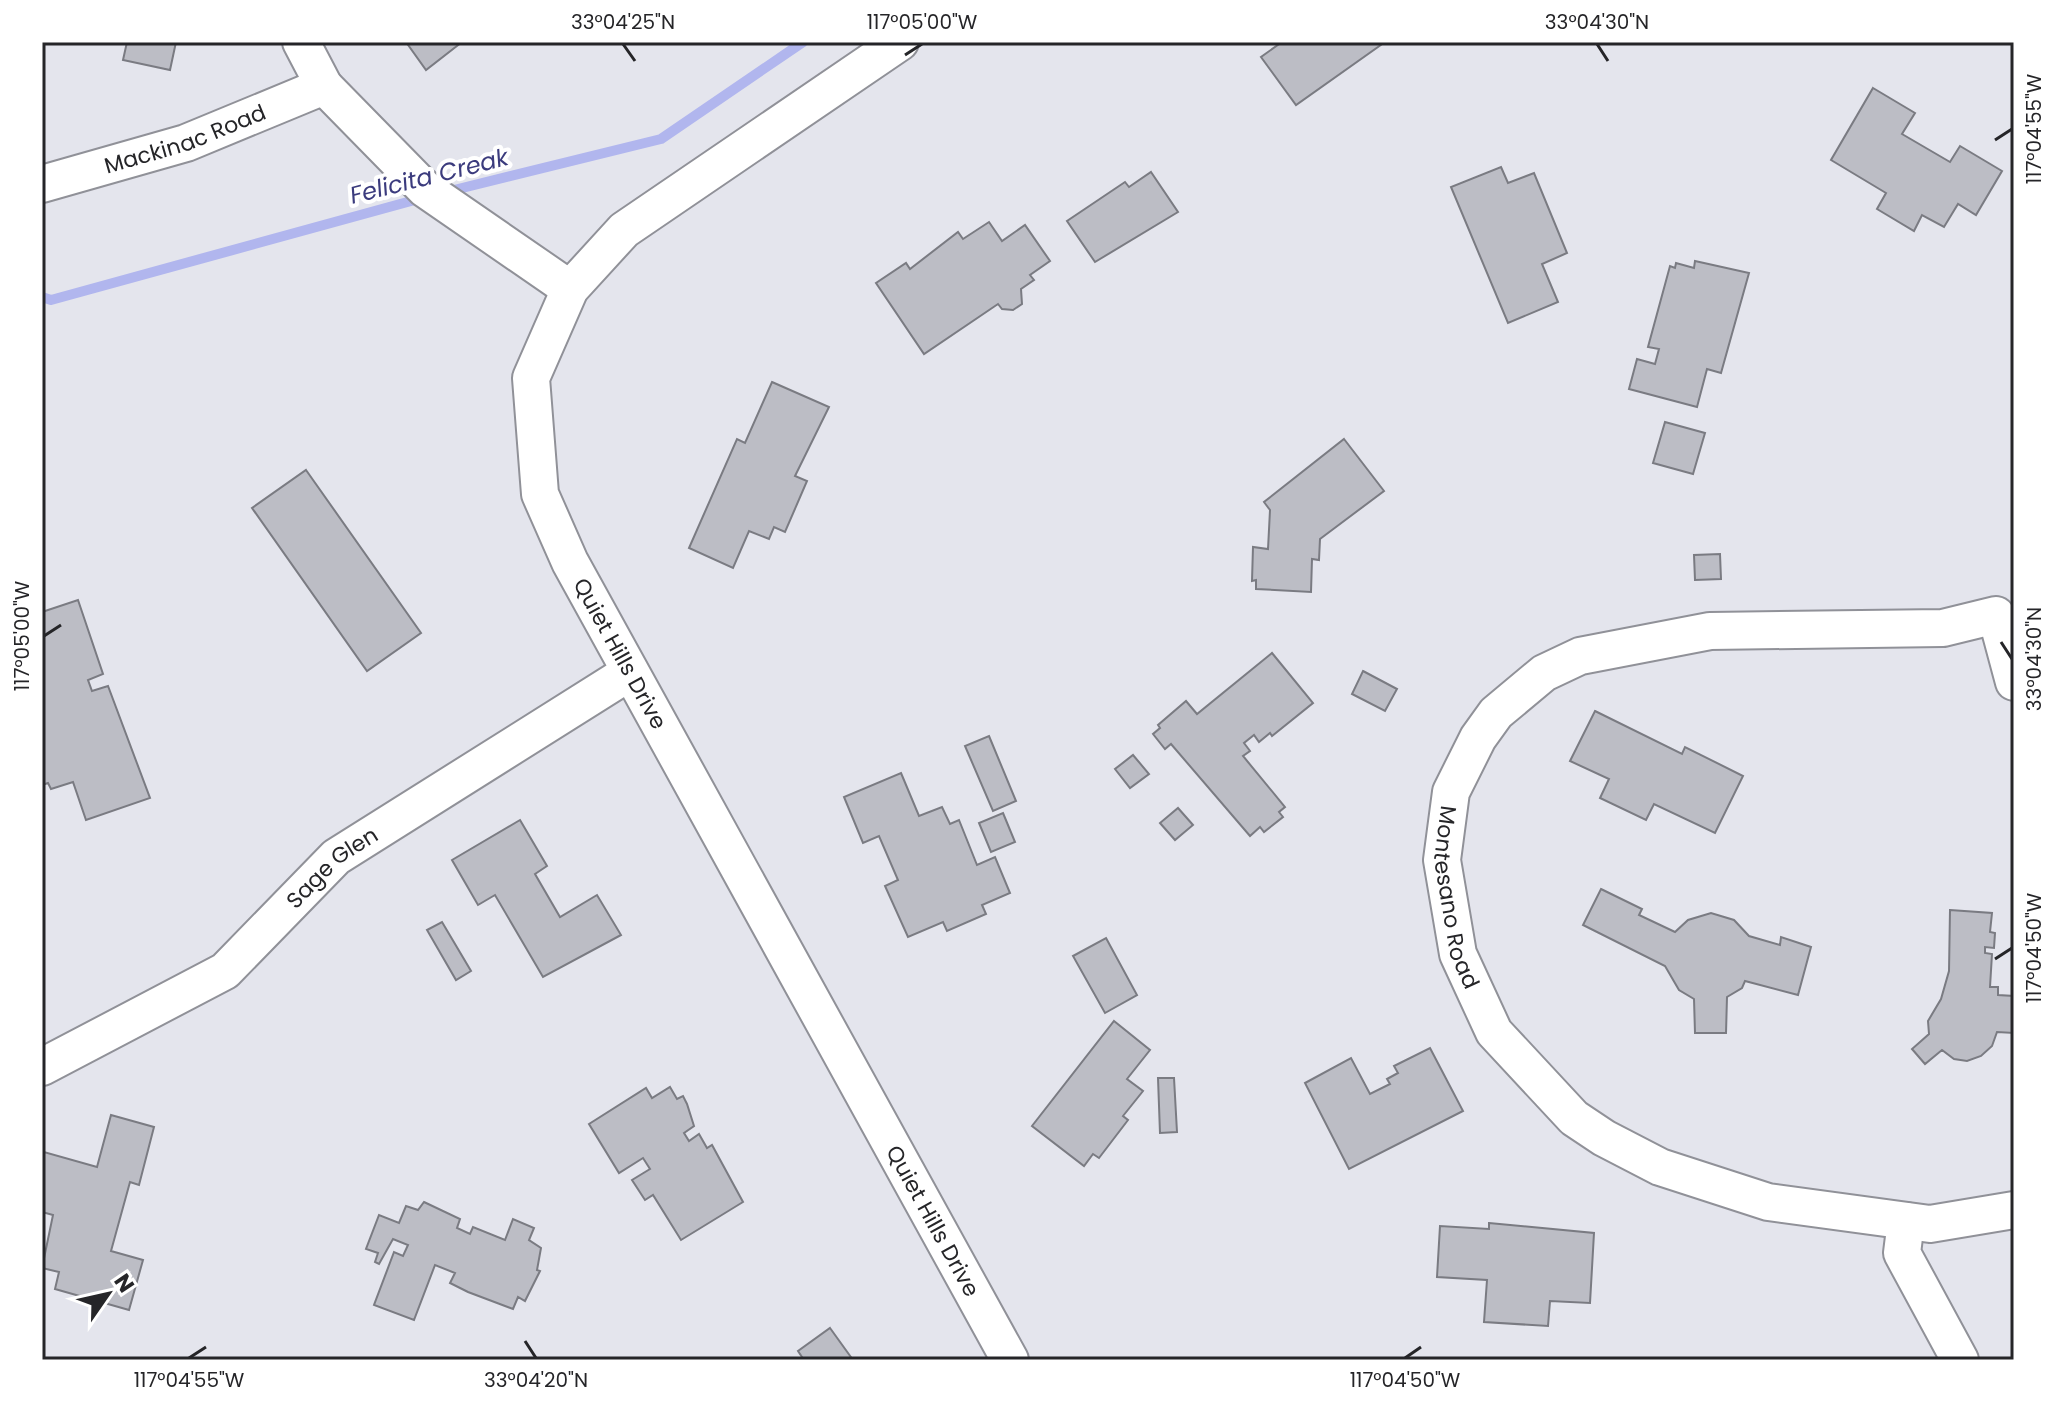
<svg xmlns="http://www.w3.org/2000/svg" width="2056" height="1402" viewBox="0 0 2056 1402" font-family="Poppins,sans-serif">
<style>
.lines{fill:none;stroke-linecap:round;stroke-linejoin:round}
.stream{stroke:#b1b6ee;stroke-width:10}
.building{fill:#bcbdc5;stroke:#7a7b82;stroke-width:2}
.minor-casing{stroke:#909198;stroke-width:40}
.minor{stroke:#fff;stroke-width:36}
.ticks{fill:none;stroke:#252528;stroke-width:3}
.labels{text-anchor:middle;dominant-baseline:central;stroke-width:8;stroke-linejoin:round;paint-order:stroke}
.street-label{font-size:22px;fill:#252528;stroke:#fff}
.water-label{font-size:24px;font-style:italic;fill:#3b3b7d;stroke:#fff}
.neatline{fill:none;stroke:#252528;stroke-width:3}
.ticks-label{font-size:20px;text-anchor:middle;fill:#252528}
</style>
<rect width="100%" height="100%" fill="#e4e5ed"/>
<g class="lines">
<!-- stream -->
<g class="stream">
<path d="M446,192L661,139L803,42"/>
<path d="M42,297L51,300L422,198"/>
</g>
</g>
<!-- building -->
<g class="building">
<path d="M127,42H176L170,70L123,60Z"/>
<path d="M406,42H462L426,70Z"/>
<path d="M1282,42H1385L1296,105L1261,57Z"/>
<path d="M1873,88L1915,113L1902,134L1950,162L1960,146L2002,171L1976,215L1958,204L1944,227L1922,215L1914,231L1877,209L1886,193L1831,160Z"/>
<path d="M1501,167L1508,183L1534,173L1567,253L1542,264L1558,302L1508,323L1451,187Z"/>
<path d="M1151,172L1178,212L1095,262L1067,221L1125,182L1129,187Z"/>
<path d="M989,222L1002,241L1025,225L1050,261L1030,275L1034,280L1021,289L1022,304L1013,310L1002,309L998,304L924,354L876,283L906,263L910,269L958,232L963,239Z"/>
<path d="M1695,261L1749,273L1721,373L1707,369L1697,407L1629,389L1637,359L1655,364L1659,349L1648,347L1670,266L1675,268L1676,263L1694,268Z"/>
<path d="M772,382L829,407L795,476L807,481L785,532L774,527L769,539L749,531L733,568L689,548L737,439L745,443Z"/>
<path d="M1665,422L1705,433L1693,474L1653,463Z"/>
<path d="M1344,439L1384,491L1320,539L1319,560L1312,559L1311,592L1256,589V580L1252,581L1253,547L1268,549L1270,510L1264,502Z"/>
<path d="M306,470L421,633L367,671L252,508Z"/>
<path d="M1720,554L1721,579L1695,580L1694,555Z"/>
<path d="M78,600L103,674L88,680L92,691L108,686L150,798L86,820L73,782L51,789L48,783L42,785V612Z"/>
<path d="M1272,653L1313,703L1272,736L1270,733L1259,742L1254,735L1244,743L1250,751L1243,756L1285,807L1279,812L1283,817L1264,832L1260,827L1250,836L1171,744L1165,749L1153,734L1160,728L1158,725L1186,701L1197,714Z"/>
<path d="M1363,671L1397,689L1385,711L1352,694Z"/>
<path d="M1595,711L1682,754L1685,747L1743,776L1715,833L1654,804L1646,820L1600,798L1609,779L1570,761Z"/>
<path d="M989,736L1016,801L993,811L965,746Z"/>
<path d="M1133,755L1149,774L1130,788L1115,769Z"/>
<path d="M901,773L919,816L942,807L950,824L959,820L977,865L995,857L1010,893L982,905L986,914L947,931L943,922L908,937L885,886L898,880L879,836L863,843L844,797Z"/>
<path d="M1178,808L1193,825L1175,840L1160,823Z"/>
<path d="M1003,813L1015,842L991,852L979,823Z"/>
<path d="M520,820L547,866L535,874L560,917L597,895L621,935L543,977L495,895L478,905L452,860Z"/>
<path d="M1601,889L1642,909L1639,915L1675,932L1688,920L1711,913L1734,920L1749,936L1780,945L1781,937L1811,947L1798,995L1745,981L1742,988L1727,997L1726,1033H1695L1694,999L1679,990L1665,966L1583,925Z"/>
<path d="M1950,910L1992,913L1990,932L1995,933L1994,948L1985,947V953L1992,954L1990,987H1998V995L2014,996V1033L1997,1032L1992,1046L1981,1056L1967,1061L1954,1059L1942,1050L1925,1064L1912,1049L1929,1034L1928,1021L1941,999L1949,971Z"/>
<path d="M442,922L471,971L456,980L427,930Z"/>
<path d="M1106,938L1137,995L1105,1013L1073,956Z"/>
<path d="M1114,1021L1150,1050L1127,1079L1143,1091L1123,1116L1128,1120L1099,1158L1093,1154L1084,1166L1032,1126Z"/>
<path d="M1430,1048L1463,1111L1349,1169L1305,1083L1351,1058L1370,1094L1390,1084L1387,1079L1398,1073L1394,1066Z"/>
<path d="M1158,1078H1174L1177,1132L1160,1133Z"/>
<path d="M670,1087L677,1099L683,1096L687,1104L694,1126L684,1133L689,1141L699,1134L707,1148L712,1145L743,1202L681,1240L653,1195L645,1200L632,1180L650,1169L643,1158L619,1173L589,1124L646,1088L652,1098Z"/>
<path d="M111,1115L154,1127L139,1185L130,1182L111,1251L143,1260L129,1310L55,1289L59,1272L42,1268L53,1215L42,1212L44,1152L97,1167Z"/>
<path d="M424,1202L460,1219L457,1228L470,1234L473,1227L505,1240L513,1219L534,1228L529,1240L541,1248L537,1270L540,1271L525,1301L518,1297L513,1309L468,1292L450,1283L455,1273L435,1265L414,1320L374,1305L394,1252L403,1256L408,1245L393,1239L379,1264L375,1262L378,1253L366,1249L379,1215L399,1223L406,1206L418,1210Z"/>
<path d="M1489,1223L1594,1233L1590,1303L1550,1301L1548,1326L1484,1322L1487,1280L1437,1277L1440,1226L1489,1229Z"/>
<path d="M830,1328L853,1360H804L798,1351Z"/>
</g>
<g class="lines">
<!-- minor casing -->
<g class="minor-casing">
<g id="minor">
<path d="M301,42L324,86L425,189L570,289"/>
<path id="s1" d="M900,42L624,230L570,289L531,378L540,494L570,562L1010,1360"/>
<path id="s2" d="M42,184L186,143L324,86"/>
<path id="s3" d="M2014,682L1996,615L1943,628L1710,631L1580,656L1544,673L1496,713L1478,738L1451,792L1442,860L1458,954L1494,1032L1574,1118L1604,1138L1660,1167L1768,1202L1930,1224L2014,1210"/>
<path id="s4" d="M42,1067L225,971L336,857L630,672"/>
<path d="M1906,1221L1902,1253L1960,1360"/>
</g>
</g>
<!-- minor -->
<use href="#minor" class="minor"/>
</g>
<!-- ticks -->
<path class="ticks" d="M623,44L635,61M1597,44L1608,61M905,55L922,44M1995,140L2012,129M44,636L61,625M2001,642L2012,659M1995,959L2012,948M525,1341L536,1358M189,1358L206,1347M1405,1358L1421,1347"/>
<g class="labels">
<!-- street labels -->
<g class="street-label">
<text stroke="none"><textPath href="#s2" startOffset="150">Mackinac Road</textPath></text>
<text stroke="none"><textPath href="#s1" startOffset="806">Quiet Hills Drive</textPath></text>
<text stroke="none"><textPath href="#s4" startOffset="356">Sage Glen</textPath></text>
<text stroke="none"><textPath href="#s3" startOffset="790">Montesano Road</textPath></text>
<text stroke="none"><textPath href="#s1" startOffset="1454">Quiet Hills Drive</textPath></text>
</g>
<!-- water labels -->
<g class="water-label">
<text transform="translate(429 176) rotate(-14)">Felicita Creak</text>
</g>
</g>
<!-- border -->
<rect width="2056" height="1402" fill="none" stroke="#ffffff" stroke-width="88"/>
<!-- north arrow -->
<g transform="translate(108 1294) rotate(56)" stroke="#ffffff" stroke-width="6" paint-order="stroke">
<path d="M0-6L14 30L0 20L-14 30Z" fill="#252528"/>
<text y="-12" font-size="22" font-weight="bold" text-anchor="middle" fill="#252528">N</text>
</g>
<rect x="44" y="44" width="1968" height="1314" class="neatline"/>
<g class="ticks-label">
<text x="623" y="29">33°04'25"N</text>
<text x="922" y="29">117°05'00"W</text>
<text x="1597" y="29">33°04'30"N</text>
<text transform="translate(2034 129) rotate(-90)" y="7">117°04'55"W</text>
<text transform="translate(22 636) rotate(-90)" y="7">117°05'00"W</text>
<text transform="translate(2034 659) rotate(-90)" y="7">33°04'30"N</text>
<text transform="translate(2034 948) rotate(-90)" y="7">117°04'50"W</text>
<text x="189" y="1387">117°04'55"W</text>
<text x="536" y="1387">33°04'20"N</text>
<text x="1405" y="1387">117°04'50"W</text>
</g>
</svg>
